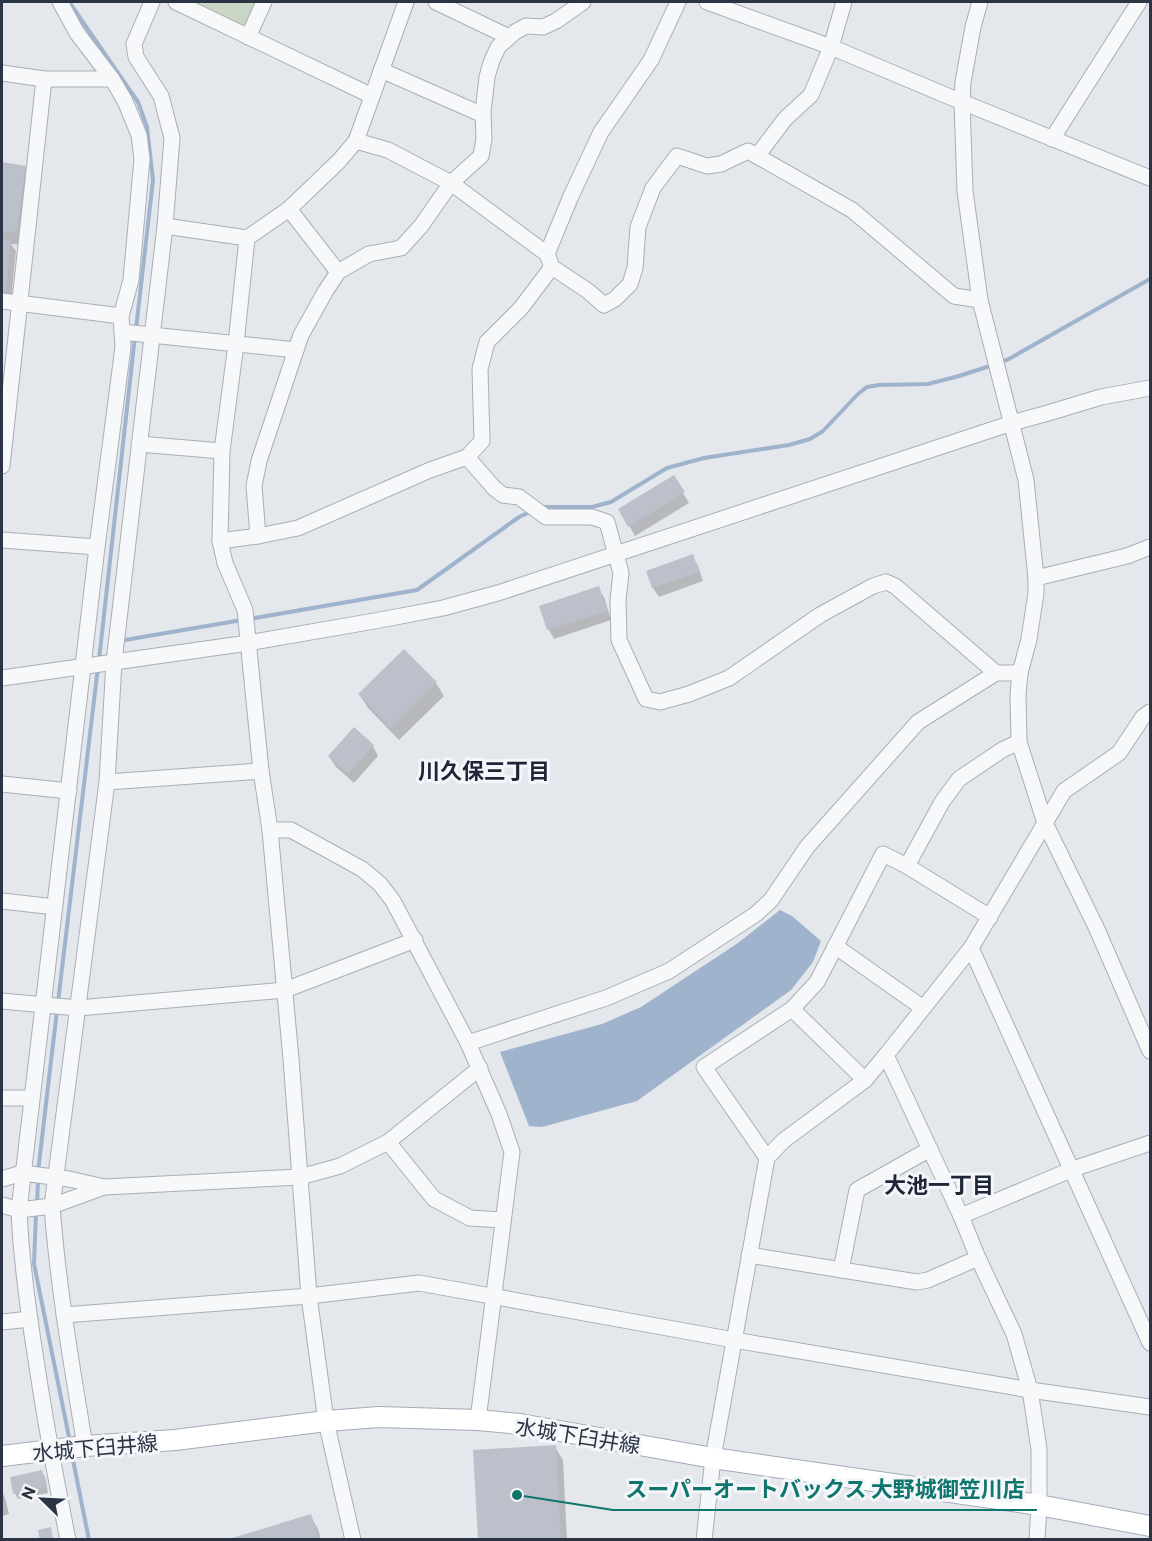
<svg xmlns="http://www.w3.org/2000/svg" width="1152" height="1541" viewBox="0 0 1152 1541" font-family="Commissioner,'Noto Sans JP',sans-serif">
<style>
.green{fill:#c9d6c5}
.water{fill:#9fb4cc}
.shadow{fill:#0003}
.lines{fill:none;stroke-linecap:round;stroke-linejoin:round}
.stream{stroke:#9fb4cc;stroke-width:4}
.building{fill:#bbc0ca}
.minor-casing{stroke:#a9aeb7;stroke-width:17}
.major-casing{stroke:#a3abb8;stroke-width:22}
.minor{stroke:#f7f8fa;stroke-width:15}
.major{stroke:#fff;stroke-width:20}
.labels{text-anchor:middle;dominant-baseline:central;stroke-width:6;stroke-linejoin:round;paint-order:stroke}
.street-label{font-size:21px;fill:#2b3445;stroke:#f4f6f9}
.neighbourhood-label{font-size:22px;font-weight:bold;fill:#1d2536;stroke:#f4f6f9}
.leader{fill:none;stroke:#0f766e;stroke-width:2}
.callout-dot{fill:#0f766e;stroke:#f4f6f9;stroke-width:2}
.callout-label{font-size:22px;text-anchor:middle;font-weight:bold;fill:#0f766e;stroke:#f4f6f9;stroke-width:6;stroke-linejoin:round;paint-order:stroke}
</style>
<rect width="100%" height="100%" fill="#e4e7ec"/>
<!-- green -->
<path class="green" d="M176,2H264L248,37Z"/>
<!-- water -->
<path class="water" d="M780,910L792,916L821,941L813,962L791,990L637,1101L542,1127L529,1126L500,1052L602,1024L641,1007L738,943Z"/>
<!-- shadow -->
<g class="shadow">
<path d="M2,163L25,167L33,180L23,245L11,244L16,251L11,300L2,299Z"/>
<path d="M673,477L689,503L635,536L620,509Z"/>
<path d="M692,556L698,566L703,581L659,597L653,588L648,572Z"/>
<path d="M598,588L604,597L611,620L554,639L549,630L541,607Z"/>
<path d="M436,683L444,696L399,740L368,708L360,695Z"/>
<path d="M373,746L378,756L354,783L335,766L329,756Z"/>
<path d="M555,1447L563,1460L567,1540H480Z"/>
<path d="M41,1471L45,1477L48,1493L18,1499L15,1493Z"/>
<path d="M2,1491L5,1498L9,1514L2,1516Z"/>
<path d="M310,1515L318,1529L321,1540H233Z"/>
</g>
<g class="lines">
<!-- stream -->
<g class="stream">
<path d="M69,2L138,102L147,127L153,180L136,329"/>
<path d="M1000,362L1007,360L1150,279"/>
<path d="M542,507H592L611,502L667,468L704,458L789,445L810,439L823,431L858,394L867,387L879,385L928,384L959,376L993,365"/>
<path d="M249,619L417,590L519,517L532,511"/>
<path d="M119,641L242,620"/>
<path d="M99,660L135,336"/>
<path d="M58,1002L98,667"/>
<path d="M38,1172L57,1010"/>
<path d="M37,1205L38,1180"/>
<path d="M36,1213L34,1264L70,1442"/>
<path d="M72,1455L89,1540"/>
</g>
</g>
<!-- building -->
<g class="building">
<path d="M2,162L26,166L16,232L2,231Z"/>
<path d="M2,239L11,240L6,291H2Z"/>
<path d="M674,475L685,492L628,527L618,509Z"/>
<path d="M693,554L699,572L652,588L646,571Z"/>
<path d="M599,586L607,611L547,630L539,606Z"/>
<path d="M404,649L437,682L391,728L358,694Z"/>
<path d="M354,727L374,745L348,774L328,756Z"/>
<path d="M556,1445L561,1540H478L473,1450Z"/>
<path d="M42,1470L46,1487L13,1494L10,1477Z"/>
<path d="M311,1514L319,1540H230L229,1539Z"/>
<path d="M51,1527L53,1540H40L38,1530Z"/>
</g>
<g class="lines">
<!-- minor casing -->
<g class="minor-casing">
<g id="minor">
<path d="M60,2L77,33L112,79L125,101L139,135L142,159L131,280L121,316L123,347L97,547L19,1210C21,1260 28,1310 36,1360C45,1420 56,1480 68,1540"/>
<path d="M176,2L372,96"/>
<path d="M436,2L509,37"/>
<path d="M707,2L831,47L962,102L1150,178"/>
<path d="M980,2L973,27L963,82L962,102L965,191L980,300L1026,480L1036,578V593L1029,639L1020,673L1018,695L1019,742L1045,823L1096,927L1150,1051"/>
<path d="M248,37L264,2"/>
<path d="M381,70L483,115"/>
<path d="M2,73L44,79H112"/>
<path d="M1052,139L1139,2"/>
<path d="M356,141L388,150L451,183L547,254L552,267L588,291L604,305L615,299L630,284L635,268L638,227L653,188L677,156L707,166L721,164L748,151L757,156L785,119L811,95L831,47L844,2"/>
<path d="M757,156L852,210L954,296L980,300"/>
<path d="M289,209L338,272"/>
<path d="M165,226L247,238"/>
<path d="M547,254L571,196L601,132L651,60L678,2"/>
<path d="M2,301L121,316"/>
<path d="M122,332L296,350"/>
<path d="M139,444L222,451"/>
<path d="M467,457L494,488L503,495L519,497L546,517H592L607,522L621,573L618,600L619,640L646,699L660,702L689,694L729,678L820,615L873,586L886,582L895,586L996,673"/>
<path d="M2,466L44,79"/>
<path d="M258,536L254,486L259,461L301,335L325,292L338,272L369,254L401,248L421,226L451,183L481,156L484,139L483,112L487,77L491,63L498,47L515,32L526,26L543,27L556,21L583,2"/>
<path d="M2,540L97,547"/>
<path d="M220,541L258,536L298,528L430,470L467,457L482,441L480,369L487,342L521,308L552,267"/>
<path d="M1036,578L1127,556L1150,547"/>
<path d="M2,678L248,643L380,620L443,608L498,593L1012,423L1048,413L1101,397L1150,388"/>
<path d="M107,782L261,771"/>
<path d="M2,784L69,791"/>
<path d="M270,830H291L362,869L380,884L393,901L468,1043L499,1114L512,1152L478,1420"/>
<path d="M907,866L990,917"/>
<path d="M2,901L55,907"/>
<path d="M835,946L923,1008"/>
<path d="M971,948L1150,1343"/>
<path d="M2,1001L78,1008L285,990L415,940"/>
<path d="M792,1009L865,1080"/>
<path d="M468,1043L606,998L669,971L756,914L771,900L807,847L918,722L996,673H1020"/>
<path d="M886,1055L961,1216L978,1258L1014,1334L1030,1390L1039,1449V1505L1037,1540"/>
<path d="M2,1098H31"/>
<path d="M388,1142L434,1199L470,1218L502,1220"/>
<path d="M767,1158L704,1067L792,1009L817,982L883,854L907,866L942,802L959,779L1002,750L1019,742"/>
<path d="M2,1179L22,1173L69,1179L104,1187L300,1177L340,1166L388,1142L480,1068"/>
<path d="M2,1205L19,1210L52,1206L104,1187"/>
<path d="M961,1216L1073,1169L1150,1143"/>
<path d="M749,1255L917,1282L928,1280L978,1258"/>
<path d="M841,1270L857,1190L930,1149"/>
<path d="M64,1315L309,1296L419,1283L734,1340L1030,1390L1150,1407"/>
<path d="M2,1322L30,1319"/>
<path d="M85,1446C72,1367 58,1287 52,1206L107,782L114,662L165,226L172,138L161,96L136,57L134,44L152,2"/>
<path d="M353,1540L326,1421L309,1296L291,1059L270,830L261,771L245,610L225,563L220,541L222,451L236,344L247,238L289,209L339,161L356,141L406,2"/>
<path d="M704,1540L713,1458L767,1158L783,1141L865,1080L886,1055L971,948L1064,791L1119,753L1143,717L1150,712"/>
</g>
</g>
<!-- major casing -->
<g class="major-casing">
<path id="major" d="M2,1456L85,1446L175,1440L326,1421L379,1417L478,1420L520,1424L713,1458L1039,1505L1150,1526"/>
</g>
<!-- minor -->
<use href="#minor" class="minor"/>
<!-- major -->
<use href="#major" class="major"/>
</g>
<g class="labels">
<!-- street labels -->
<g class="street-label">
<text transform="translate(578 1435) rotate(9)">水城下臼井線</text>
<text transform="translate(95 1447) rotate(-5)">水城下臼井線</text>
</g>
<!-- neighbourhood labels -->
<g class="neighbourhood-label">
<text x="484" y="770">川久保三丁目</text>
<text x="939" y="1184">大池一丁目</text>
</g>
</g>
<!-- callouts -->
<path class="leader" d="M517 1495L613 1510H1037"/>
<circle class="callout-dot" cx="517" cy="1495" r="6"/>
<g class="callout-label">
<text x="825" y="1497">スーパーオートバックス 大野城御笠川店</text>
</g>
<!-- border -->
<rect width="1152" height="1541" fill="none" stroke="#2b3445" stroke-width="6"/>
<!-- north arrow -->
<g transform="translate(42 1499) rotate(294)" stroke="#f4f6f9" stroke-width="4.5" paint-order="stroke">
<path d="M0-4.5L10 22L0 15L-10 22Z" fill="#2b3445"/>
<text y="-9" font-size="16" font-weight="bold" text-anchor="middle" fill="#2b3445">N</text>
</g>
</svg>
